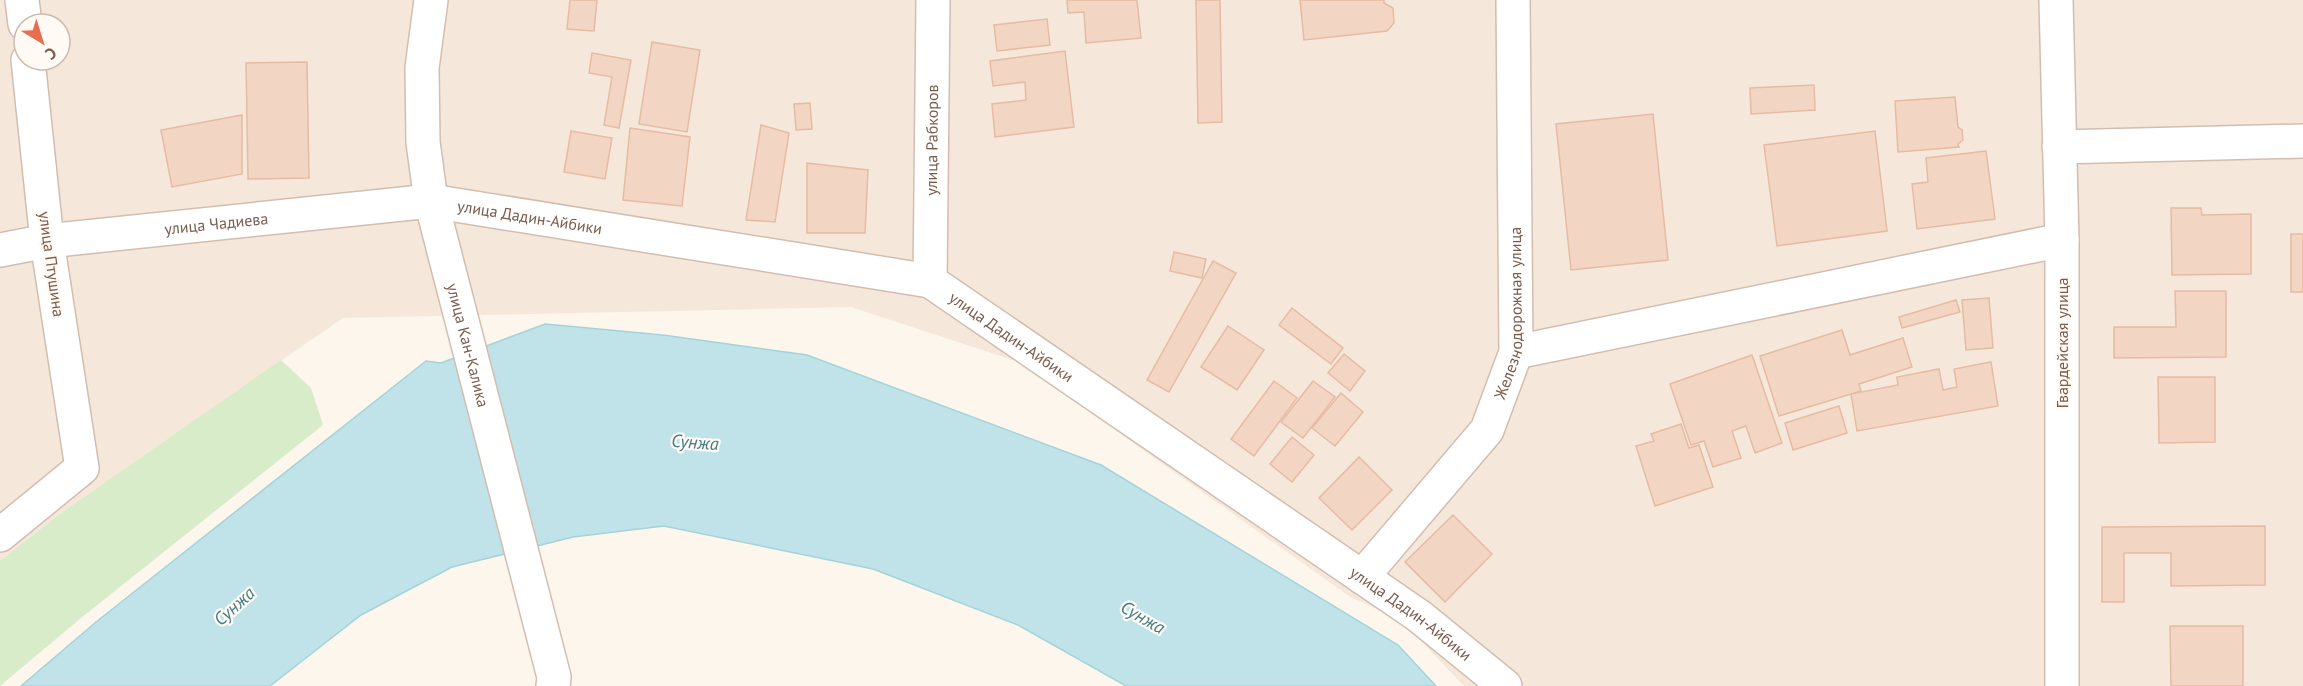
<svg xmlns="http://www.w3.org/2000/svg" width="2303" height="686" viewBox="0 0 2303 686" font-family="'PT Sans',sans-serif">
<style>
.residential{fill:#f5e8da;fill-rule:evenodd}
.green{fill:#d8ecc9}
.water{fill:#bfe3e8;stroke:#a5d3da;stroke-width:1.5}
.building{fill:#f3d5c3;stroke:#e6bba3;stroke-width:1.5}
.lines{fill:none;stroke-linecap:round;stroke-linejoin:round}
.minor-casing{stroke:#d1beb0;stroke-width:36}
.tertiary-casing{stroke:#d1beb0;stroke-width:36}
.minor{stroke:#fff;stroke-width:33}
.tertiary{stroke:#fff;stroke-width:33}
.labels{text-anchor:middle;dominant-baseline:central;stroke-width:4.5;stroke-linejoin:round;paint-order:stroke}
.street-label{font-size:16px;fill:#7a5c4d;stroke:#fffaf3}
.water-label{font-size:18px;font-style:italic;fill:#437c86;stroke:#fffaf3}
</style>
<rect width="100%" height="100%" fill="#fdf6ec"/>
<!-- residential -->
<path class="residential" d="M0,0H2303V686H1464L1402,621L1349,596L1019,362L851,307L343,318L61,513L0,561ZM24,24H60V60H24Z"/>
<!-- green -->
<path class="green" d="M281,360L311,388L323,425L81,618L0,686V561L61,513Z"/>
<!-- water -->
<path class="water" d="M545,324L663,335L807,355L1101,465L1398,645L1436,686H1126L1018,625L873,569L664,526L573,537L452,567L361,615L270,686H21L96,622L426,361L441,363Z"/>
<!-- building -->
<g class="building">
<path d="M570,0H597L594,31L567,29Z"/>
<path d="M1067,0H1137L1141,38L1086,43L1084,12L1068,13Z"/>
<path d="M1196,0H1220L1222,122L1198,123Z"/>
<path d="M1300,0H1384V3L1393,8L1394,23L1387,31L1304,40Z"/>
<path d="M1047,19L1050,45L997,51L994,25Z"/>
<path d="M652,42L700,50L687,132L639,124Z"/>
<path d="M1065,51L1074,127L995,137L992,104L1026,100L1025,82L993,86L990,61Z"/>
<path d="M592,53L631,60L619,128L604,125L612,77L589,73Z"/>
<path d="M307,62L309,178L248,179L246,63Z"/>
<path d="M1814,85L1815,110L1751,114L1750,88Z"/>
<path d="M1955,97L1958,127L1962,130L1963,140L1958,144L1959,147L1898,152L1895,101Z"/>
<path d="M810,103L812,129L796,130L794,104Z"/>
<path d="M1653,114L1668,260L1571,270L1556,124Z"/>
<path d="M242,115V174L172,187L161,130Z"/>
<path d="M761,125L789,133L775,222L746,220Z"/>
<path d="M630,128L690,137L682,206L623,200Z"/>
<path d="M571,131L612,138L605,179L564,172Z"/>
<path d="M1875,131L1887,231L1777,246L1764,145Z"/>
<path d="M1986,151L1995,219L1917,229L1912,184L1928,182L1926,158Z"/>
<path d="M807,163L868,170L865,233H807Z"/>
<path d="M2171,208H2201L2202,215L2251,214V274L2172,275Z"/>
<rect x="2291" y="234" width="12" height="58"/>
<path d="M1174,252L1206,259L1202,278L1170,271Z"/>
<path d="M1213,261L1236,273L1169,392L1147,380Z"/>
<path d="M2175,291H2226V357L2114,358V327H2176Z"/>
<path d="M1989,298L1993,348L1966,350L1962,300Z"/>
<path d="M1956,300L1960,312L1902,328L1899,317Z"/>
<path d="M1292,308L1343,348L1331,364L1279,325Z"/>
<path d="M1228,326L1264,350L1237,390L1201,367Z"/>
<path d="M1842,330L1850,355L1903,338L1912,367L1859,384L1861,391L1779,416L1760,356Z"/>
<path d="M1344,354L1365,371L1350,391L1328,373Z"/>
<path d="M1752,355L1782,443L1755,453L1746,426L1732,431L1741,458L1713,467L1704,441L1691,445L1670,384Z"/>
<path d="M1991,362L1998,406L1857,431L1851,394L1898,385L1897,377L1939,369L1943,390L1957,387L1954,369Z"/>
<path d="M2158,377H2215V442L2159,443Z"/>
<path d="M1274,381L1297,398L1254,456L1231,439Z"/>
<path d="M1313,381L1335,397L1303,438L1281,422Z"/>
<path d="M1341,393L1363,412L1335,446L1312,428Z"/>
<path d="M1839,406L1847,433L1793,450L1785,423Z"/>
<path d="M1681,424L1689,448L1699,445L1713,487L1655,506L1636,446L1654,441L1651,434Z"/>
<path d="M1292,437L1314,455L1292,482L1270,464Z"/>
<path d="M1359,457L1392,490L1352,530L1319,498Z"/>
<path d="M1453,515L1492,554L1445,602L1405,562Z"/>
<path d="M2265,526V585L2171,586V553H2124V602H2102V527Z"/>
<path d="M2170,626H2243V686H2171Z"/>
</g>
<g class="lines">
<!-- minor casing -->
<g class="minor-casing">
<g id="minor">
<path d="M22,0L25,24"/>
<path d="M2059,147L2303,141"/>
<path id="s1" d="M0,250L47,241L431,201L930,281L1419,616L1505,686"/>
<path id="s2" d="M930,281L933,0"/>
<path d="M1516,352L2062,240"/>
<path d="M0,535L82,468L47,241L28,60"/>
<path id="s3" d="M1362,577L1487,430L1516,352L1513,0"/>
</g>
</g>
<!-- tertiary casing -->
<g class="tertiary-casing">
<g id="tertiary">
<path id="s4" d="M431,0L422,68L423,142L431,201L554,677L553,686"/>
<path d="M2056,0L2062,240V686"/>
</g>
</g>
<!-- minor -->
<use href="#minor" class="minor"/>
<!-- tertiary -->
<use href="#tertiary" class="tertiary"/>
</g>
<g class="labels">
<!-- street labels -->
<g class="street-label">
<text stroke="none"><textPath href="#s2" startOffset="141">улица Рабкоров</textPath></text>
<text stroke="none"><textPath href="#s1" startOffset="534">улица Дадин-Айбики</textPath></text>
<text stroke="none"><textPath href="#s1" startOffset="218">улица Чадиева</textPath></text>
<text transform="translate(52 264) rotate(82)">улица Птушина</text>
<text stroke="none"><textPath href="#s3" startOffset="314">Железнодорожная улица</textPath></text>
<text stroke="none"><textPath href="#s1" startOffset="1038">улица Дадин-Айбики</textPath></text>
<text transform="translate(2062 343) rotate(-90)">Гвардейская улица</text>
<text stroke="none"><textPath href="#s4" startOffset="351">улица Кан-Калика</textPath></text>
<text stroke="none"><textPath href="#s1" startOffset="1524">улица Дадин-Айбики</textPath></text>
</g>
<!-- water labels -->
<g class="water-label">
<text transform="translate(695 442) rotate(4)">Сунжа</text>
<text transform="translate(234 606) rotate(-42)">Сунжа</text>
<text transform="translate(1143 617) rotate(30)">Сунжа</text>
</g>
</g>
<!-- north arrow -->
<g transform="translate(42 42) rotate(142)"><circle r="28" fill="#fffaf3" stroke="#cabbb1" stroke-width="1.5"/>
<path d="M0-4.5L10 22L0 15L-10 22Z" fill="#e76f51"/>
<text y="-9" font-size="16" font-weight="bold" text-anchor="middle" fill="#7a5c4d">С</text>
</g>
</svg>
